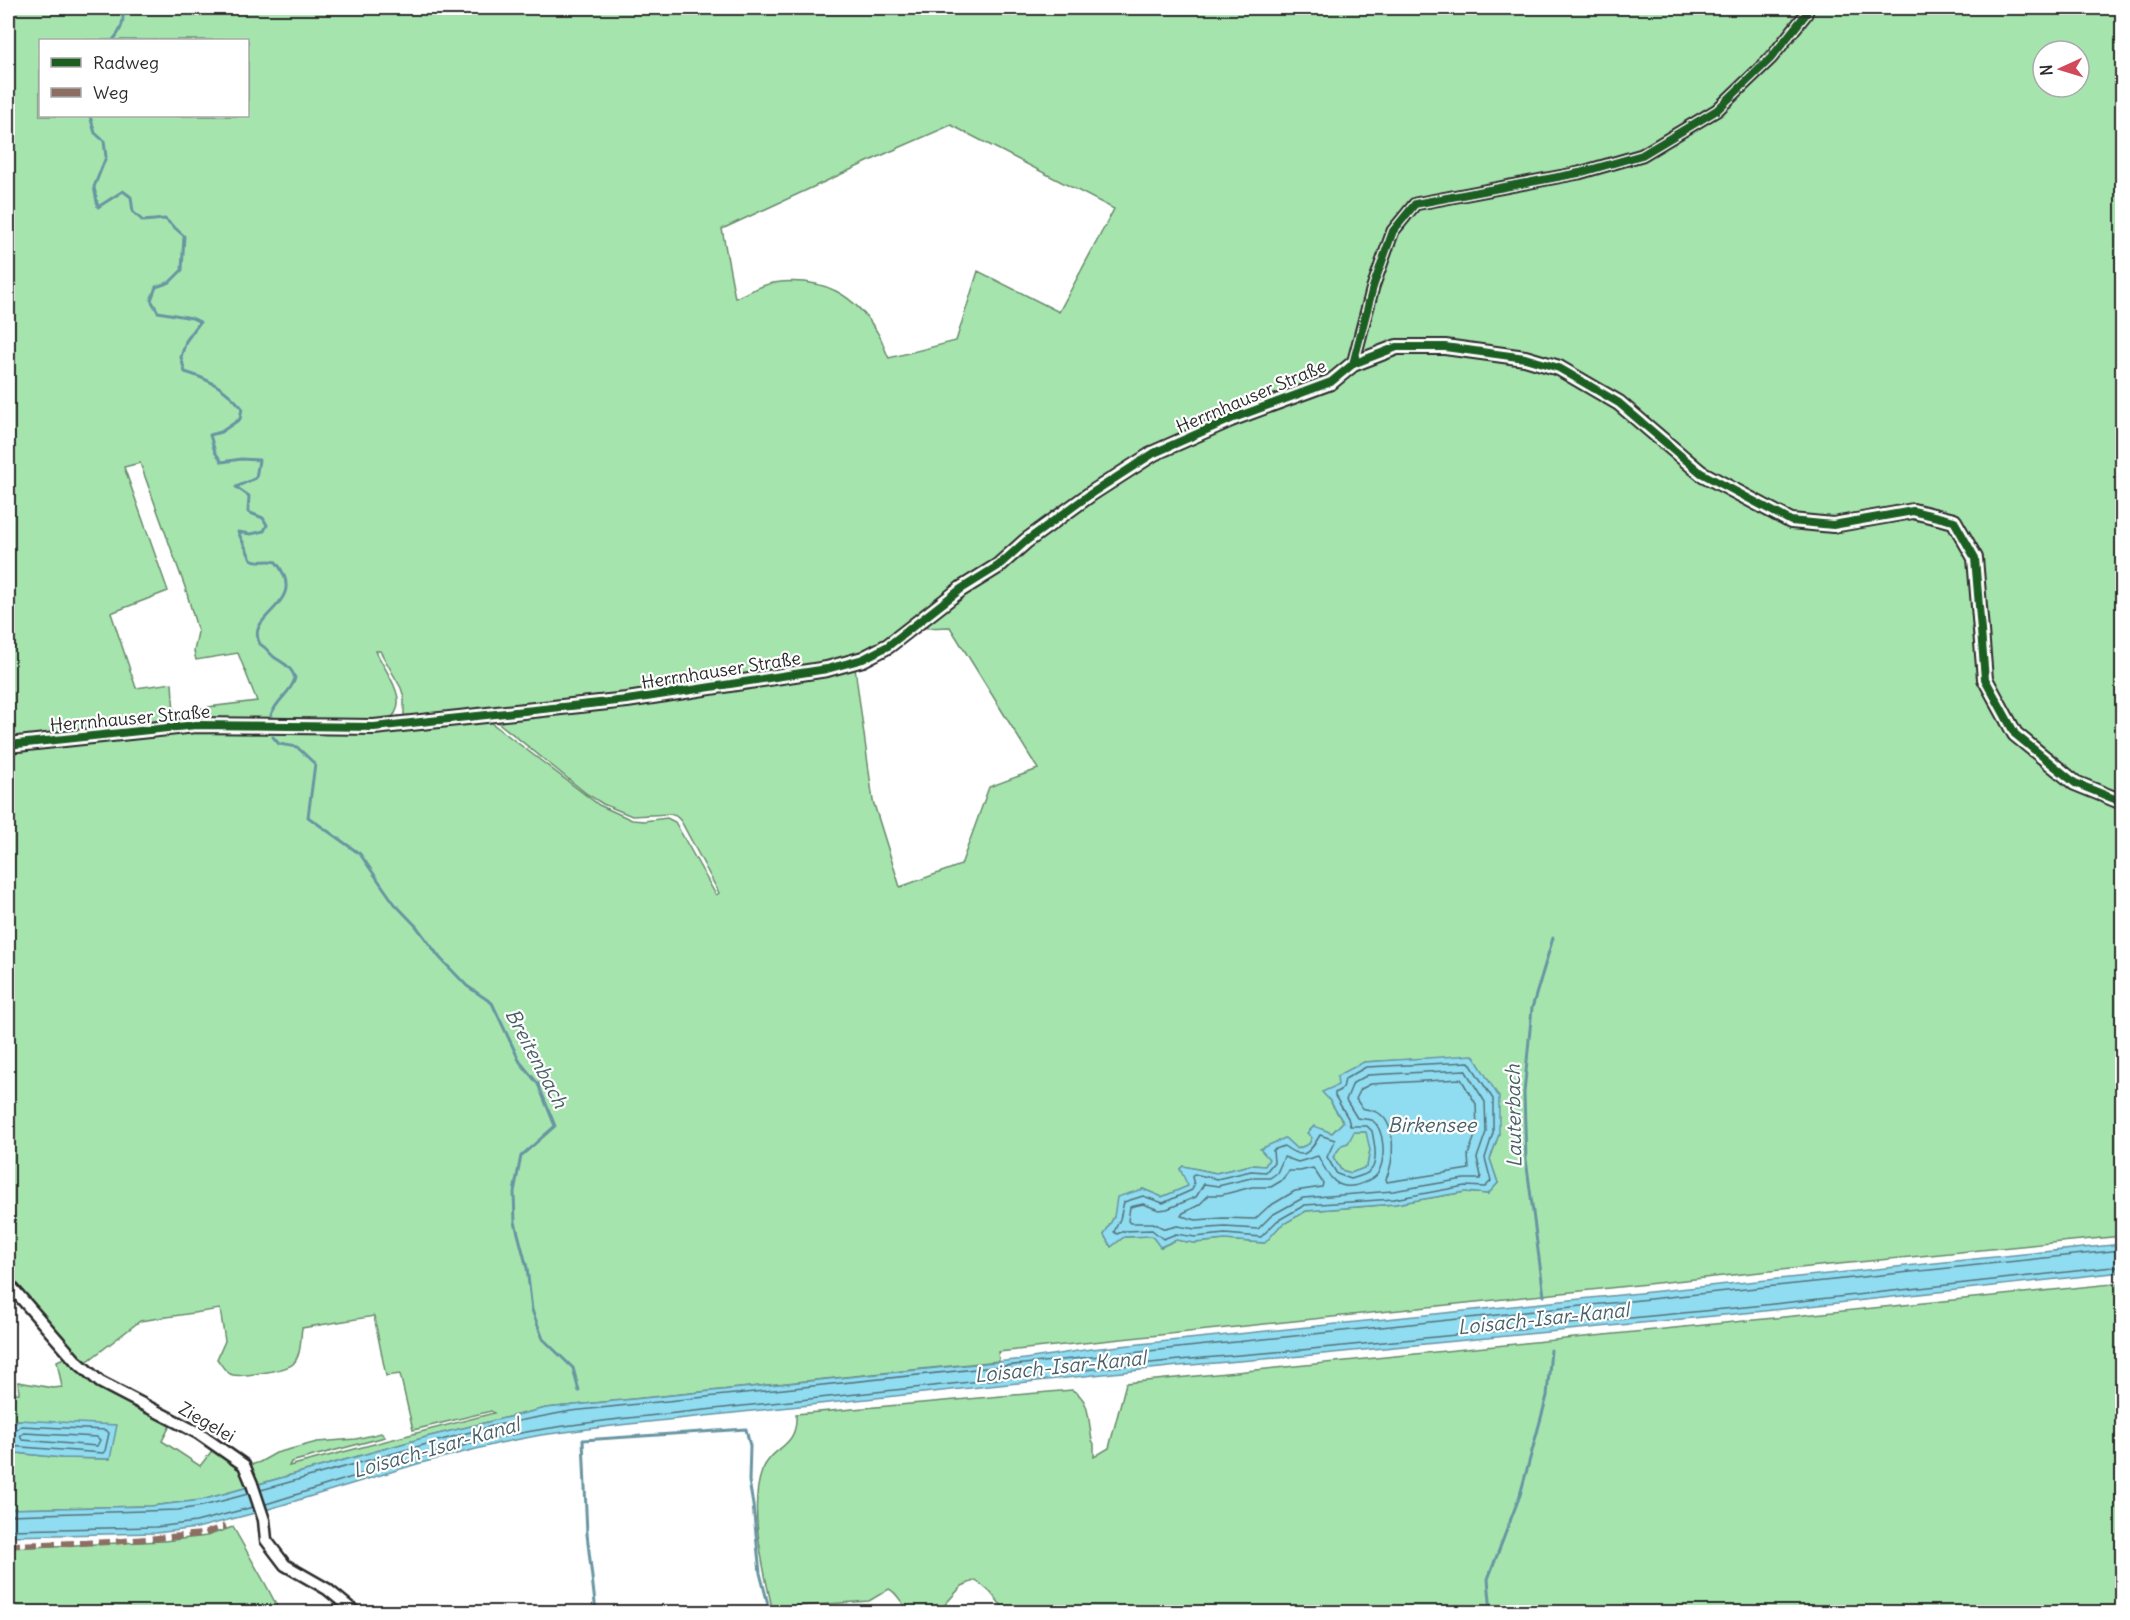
<svg xmlns="http://www.w3.org/2000/svg" width="2130" height="1620" viewBox="0 0 2130 1620" font-family="Delius,sans-serif">
<style>
.green{fill:#a5e5ad;stroke:#68886c;stroke-width:1.5;fill-rule:evenodd}
.water{fill:#90dcf1;stroke:#6895a2;stroke-width:1.5;fill-rule:evenodd}
.lines{fill:none;stroke-linecap:round;stroke-linejoin:round}
.shore{stroke:#53727a;stroke-width:1.5}
.stream{stroke:#6895a2;stroke-width:3}
.minor-casing{stroke:#2b2b2b;stroke-width:15}
.tertiary-casing{stroke:#2b2b2b;stroke-width:18}
.minor{stroke:#fff;stroke-width:10}
.tertiary{stroke:#fff;stroke-width:14}
.quiet{stroke:#8d6e63;stroke-width:6;stroke-dasharray:12 6;stroke-linecap:butt}
.cycleway-casing{stroke:#fff;stroke-width:11}
.cycleway{stroke:#1b5e20;stroke-width:8}
.labels{text-anchor:middle;dominant-baseline:central;stroke-width:4.5;stroke-linejoin:round;paint-order:stroke}
.street-label{font-size:18px;fill:#2b2b2b;stroke:#fff}
.water-label{font-size:20px;font-style:italic;fill:#496066;stroke:#fff}
</style>
<rect width="100%" height="100%" fill="#fff"/>
<filter id="ink" filterUnits="userSpaceOnUse"><feTurbulence type="fractalNoise" baseFrequency=".0167" numOctaves="2"/><feDisplacementMap in="SourceGraphic" scale="12" xChannelSelector="R" yChannelSelector="G"/><feConvolveMatrix kernelMatrix="1 2 1 2 8 2 1 2 1" color-interpolation-filters="sRGB"/></filter>
<g filter="url(#ink)">
<!-- green -->
<g class="green">
<path d="M8,8H2122V1236L1819,1266L998,1352L999,1361L546,1408L430,1436L202,1500L151,1506L8,1509V1452L62,1458L110,1459L18,1420L8,1429V1394L19,1393L18,1382L53,1388L62,1387L57,1361L68,1356L172,1422L162,1441L200,1466L214,1448L242,1468L260,1462L276,1453L317,1442L356,1439L381,1433L385,1437L291,1462L289,1466L494,1413L491,1411L413,1430L400,1374L386,1376L374,1316L302,1328C300,1340 302,1354 293,1364C287,1370 242,1377 233,1375C226,1374 221,1364 217,1359L225,1341L220,1309L140,1321L84,1364L8,1278V749L186,729L482,720L490,722L502,731L599,805L632,820L644,821L667,818L675,822L716,895L719,893L681,821L676,816L670,814L632,816L603,804L587,794L495,720L855,668L873,801L900,887L961,865L989,787L1038,769L950,627L923,628L912,620L876,647L851,659L695,686L404,717V697L401,688L380,651H376C384,671 415,704 386,722L212,721L208,707L257,701L238,653L196,660L194,651L198,632L185,587L140,463L124,467L168,591L111,613L136,688L172,683L174,714L203,708L199,719L8,741ZM40,40H248V116H40ZM2043,51H2079V87H2043ZM951,125L1114,209L1059,312L978,271L956,341L889,358C885,352 884,344 880,337C856,294 823,276 773,283C761,285 747,293 735,298L722,229L887,153ZM1473,1056L1499,1134L1490,1159L1498,1183L1488,1194L1465,1192L1395,1204L1306,1211L1280,1226L1264,1243L1225,1240L1194,1243L1176,1240L1161,1247L1152,1236L1124,1237L1111,1247L1104,1235L1114,1217L1143,1189L1162,1197L1189,1186L1180,1169L1183,1166L1216,1173L1251,1165L1265,1166L1269,1159L1261,1149H1297L1309,1144L1312,1138L1332,1133L1343,1122L1330,1101L1339,1085L1364,1062Z"/>
<path d="M1353,1132H1367L1370,1150L1367,1167L1351,1173L1341,1170L1333,1157L1342,1144L1348,1143Z"/>
<path d="M2122,1283V1612H1007L990,1592L976,1580L962,1586L938,1612C931,1613 920,1614 913,1612C903,1610 900,1594 889,1589L869,1601L772,1608C764,1570 748,1508 762,1471C773,1444 798,1449 796,1414L1072,1390C1091,1399 1088,1422 1092,1440L1094,1444V1457L1109,1448L1126,1383Z"/>
<path d="M233,1527L266,1585L280,1612H8V1548L164,1541L207,1536Z"/>
</g>
<!-- water -->
<g class="water">
<path d="M1473,1055L1499,1097V1134L1490,1159L1498,1183L1488,1194L1465,1192L1395,1204L1306,1211L1280,1226L1265,1243L1225,1240L1194,1243L1176,1240L1160,1247L1152,1236L1124,1237L1111,1247L1104,1235L1114,1217L1117,1197L1143,1189L1162,1197L1188,1186L1180,1169L1183,1166L1216,1173L1251,1165L1265,1166L1269,1159L1260,1149L1285,1138L1297,1149L1309,1144L1312,1138L1307,1133L1314,1126L1332,1133L1343,1122L1330,1101L1322,1092L1338,1085L1337,1076L1364,1062ZM1354,1132H1366L1370,1150L1367,1167L1351,1173L1341,1170L1333,1157L1342,1145L1348,1143Z"/>
<path d="M2122,1244V1272L1755,1312L1302,1356L1179,1366L620,1425L541,1435L500,1443L417,1464L259,1512L197,1528L156,1533L8,1536V1509L151,1506L202,1500L430,1436L546,1408L1025,1359L1091,1349Z"/>
<path d="M18,1420L117,1425L110,1459L62,1458L8,1452V1429Z"/>
</g>
<g class="lines">
<!-- shore -->
<g class="shore">
<path d="M1469,1062L1493,1099V1133L1485,1158L1491,1181L1485,1187L1465,1186L1394,1199L1305,1205L1277,1221L1261,1237L1225,1234L1195,1237L1176,1234L1163,1239L1152,1230L1124,1231L1117,1234L1114,1232L1120,1219L1124,1202L1143,1196L1163,1203L1192,1190L1194,1185L1192,1177L1194,1174L1217,1179L1251,1171L1266,1172L1274,1162L1273,1150L1284,1146C1304,1161 1309,1154 1320,1135L1335,1140L1327,1157L1337,1174L1351,1179C1357,1177 1366,1175 1370,1171C1379,1163 1374,1141 1372,1131L1367,1126H1350L1348,1118L1335,1096V1093L1343,1088L1345,1079L1366,1067Z"/>
<path d="M1465,1070L1485,1102L1486,1132L1477,1158L1481,1176L1480,1179H1464L1393,1191L1303,1198L1272,1215L1258,1229L1225,1227L1195,1229L1177,1226L1165,1229L1153,1223H1130L1128,1221L1130,1207L1143,1204L1159,1210L1167,1209L1196,1197L1204,1184L1218,1186L1251,1178H1270L1277,1173L1284,1157L1298,1162L1318,1156C1328,1176 1337,1194 1363,1183C1369,1180 1375,1179 1378,1173C1386,1159 1385,1130 1372,1120L1357,1118L1346,1100L1353,1083L1368,1075Z"/>
<path d="M1461,1079L1476,1104L1477,1130L1468,1155L1469,1169L1387,1182L1386,1179C1394,1162 1397,1127 1380,1114C1374,1110 1368,1110 1362,1108L1356,1099L1361,1089L1371,1084Z"/>
<path d="M1313,1168L1323,1183L1322,1187L1295,1191L1268,1207L1255,1219L1223,1218L1196,1220L1181,1216L1183,1213L1199,1205L1209,1195H1221L1252,1187H1271L1281,1181L1289,1171H1300Z"/>
<path d="M8,1433L13,1432L21,1426L106,1430L109,1433L105,1451L103,1453L8,1446"/>
<path d="M24,1433L97,1437L100,1440L97,1446L22,1440L20,1436Z"/>
<path d="M261,1490L492,1426L571,1411L2122,1250"/>
<path d="M266,1504C343,1480 421,1454 501,1437C540,1428 579,1424 619,1419L1179,1360L1301,1350L1755,1306L2122,1266"/>
<path d="M8,1515L178,1510L203,1506L248,1494"/>
<path d="M8,1530L156,1527L196,1522L253,1507"/>
</g>
<!-- stream -->
<g class="stream">
<path d="M113,40C121,31 126,19 121,8"/>
<path d="M90,116L95,133L104,141L106,157L94,187L98,207L123,191L131,197L133,212L143,221L165,219L184,236L182,270L170,282L156,287L151,300L158,312L192,318L200,322L186,341L181,357L185,372C209,379 226,389 242,408L240,419L221,432L210,435L215,452L222,462L241,459L259,460L256,478L236,487L249,496L248,512L263,518L267,525L264,531L251,534L238,532L251,559C259,564 267,559 276,562C311,606 243,613 260,644C268,649 268,652 274,657C284,664 291,666 295,678C292,692 276,700 271,715"/>
<path d="M273,737L279,744L297,747L315,764L308,817L360,854L394,903L416,926L440,958L467,986L492,1003L520,1062L538,1084L555,1126L521,1156L514,1192L515,1222L527,1268L532,1310L543,1339L573,1368L579,1391"/>
<path d="M1544,1296L1526,1159L1524,1093L1532,1008L1553,938"/>
<path d="M596,1612L587,1534L583,1440L746,1429L750,1446L749,1481L753,1505L760,1573L770,1612"/>
<path d="M1491,1612L1488,1579L1520,1495L1547,1396L1551,1350"/>
</g>
<!-- minor casing -->
<g class="minor-casing">
<g id="minor">
<path d="M1353,364L1373,287L1393,231L1415,204L1579,173L1642,155L1717,110L1771,58L1806,14L1808,8"/>
<path d="M8,1283L75,1360L100,1382L198,1433L244,1465L252,1484L264,1520L266,1540L285,1565L327,1589L355,1612"/>
</g>
</g>
<!-- tertiary casing -->
<g class="tertiary-casing">
<path id="tertiary" d="M8,745L196,725L374,727L627,700L827,669L863,659L888,646L961,589L998,566L1026,541L1092,493L1154,453L1231,419L1331,382L1353,364L1397,347H1445L1525,358L1559,368L1619,403L1701,473L1791,521L1833,525L1913,511L1954,521L1975,558L1985,679L2015,734L2075,783L2122,802"/>
</g>
<!-- minor -->
<use href="#minor" class="minor"/>
<!-- tertiary -->
<use href="#tertiary" class="tertiary"/>
<!-- quiet -->
<path class="quiet" d="M8,1545L112,1542L203,1534L226,1526"/>
<!-- cycleway casing -->
<g class="cycleway-casing">
<g id="cycleway">
<path d="M1353,364L1373,287L1393,231L1415,204L1579,173L1642,155L1717,110L1771,58L1806,14L1808,8"/>
<path d="M8,745L196,725L374,727L627,700L827,669L863,659L888,646L961,589L998,566L1026,541L1092,493L1154,453L1231,419L1331,382L1353,364L1397,347H1445L1525,358L1559,368L1619,403L1701,473L1791,521L1833,525L1913,511L1954,521L1975,558L1985,679L2015,734L2075,783L2122,802"/>
</g>
</g>
<!-- cycleway -->
<use href="#cycleway" class="cycleway"/>
</g>
</g>
<g class="labels">
<!-- street labels -->
<g class="street-label">
<text transform="translate(1251 396) rotate(-23)">Herrnhauser Straße</text>
<text transform="translate(721 670) rotate(-9)">Herrnhauser Straße</text>
<text transform="translate(130 718) rotate(-5)">Herrnhauser Straße</text>
<text transform="translate(207 1422) rotate(30)">Ziegelei</text>
</g>
<!-- water labels -->
<g class="water-label">
<text transform="translate(537 1058) rotate(62)">Breitenbach</text>
<text transform="translate(1513 1116) rotate(-91)">Lauterbach</text>
<text x="1432" y="1124">Birkensee</text>
<text transform="translate(1543 1318) rotate(-6)">Loisach-Isar-Kanal</text>
<text transform="translate(1060 1366) rotate(-6)">Loisach-Isar-Kanal</text>
<text transform="translate(436 1447) rotate(-16)">Loisach-Isar-Kanal</text>
</g>
</g>
<!-- margin -->
<rect width="2130" height="1620" fill="none" stroke="#fff" stroke-width="30"/>
<rect x="15" y="15" width="2100" height="1590" fill="none" stroke="#2b2b2b" stroke-width="2" filter="url(#ink)"/>
<!-- legend -->
<rect x="39" y="39" width="210" height="78" fill="#ffffff" stroke="#aaaaaa" stroke-width="1.5"/>
<rect x="51" y="58" width="30" height="9" fill="#1b5e20" stroke="#aaaaaa" stroke-width="1.5"/>
<text x="93" y="69" font-size="18" fill="#2b2b2b">Radweg</text>
<rect x="51" y="88" width="30" height="9" fill="#8d6e63" stroke="#aaaaaa" stroke-width="1.5"/>
<text x="93" y="99" font-size="18" fill="#2b2b2b">Weg</text>
<!-- north arrow -->
<g transform="translate(2061 69) rotate(266)"><circle r="28" fill="#ffffff" stroke="#aaaaaa" stroke-width="1.5"/>
<path d="M0-4.5L10 22L0 15L-10 22Z" fill="#d1495b"/>
<text y="-9" font-size="16" font-weight="bold" text-anchor="middle" fill="#2b2b2b">N</text>
</g>
</svg>
